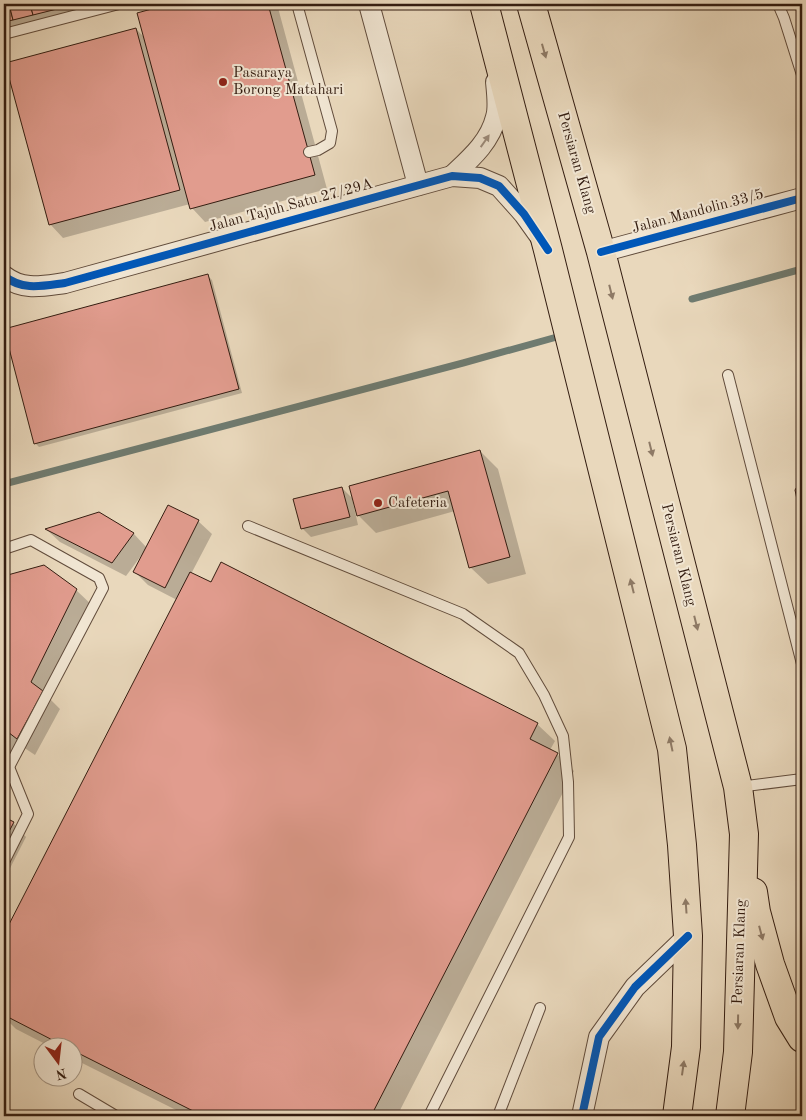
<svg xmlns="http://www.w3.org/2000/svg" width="806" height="1120" viewBox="0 0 806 1120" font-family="'Old Standard TT',serif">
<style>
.shadow{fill:#0003}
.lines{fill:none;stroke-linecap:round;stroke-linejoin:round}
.stream{stroke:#6f7b70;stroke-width:7}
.building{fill:#e19c8e;stroke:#341d11}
.service-casing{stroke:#614c3c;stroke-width:12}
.minor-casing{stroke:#614c3c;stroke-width:22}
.primary-casing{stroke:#341d11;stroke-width:30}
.service{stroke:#f1e6d3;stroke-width:10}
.minor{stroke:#f1e6d3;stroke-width:20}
.primary{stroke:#e9d8bc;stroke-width:28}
.cycleway-casing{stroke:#f1e6d3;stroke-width:11}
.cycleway{stroke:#0057b8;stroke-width:8}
.oneway{fill:#8e7a66}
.oneway2{fill:#9c8c7c}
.poi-dot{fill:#8f2418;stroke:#f1e6d3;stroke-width:2}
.labels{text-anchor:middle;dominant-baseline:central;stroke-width:4;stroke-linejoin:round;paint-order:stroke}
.poi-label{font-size:15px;fill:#341d11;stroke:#f1e6d3;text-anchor:start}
.street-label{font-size:15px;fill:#341d11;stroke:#f1e6d3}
</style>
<rect width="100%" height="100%" fill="#e9d8bc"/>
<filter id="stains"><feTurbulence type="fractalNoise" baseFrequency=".004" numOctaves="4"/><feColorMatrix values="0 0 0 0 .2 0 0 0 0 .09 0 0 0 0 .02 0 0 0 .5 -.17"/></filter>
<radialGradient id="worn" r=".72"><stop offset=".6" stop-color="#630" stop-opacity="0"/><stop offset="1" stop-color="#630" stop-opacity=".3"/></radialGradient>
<!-- shadow -->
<g class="shadow">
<path d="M4,4H119L4,33Z"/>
<path d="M175,4H277L327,189L205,222L192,208L190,204L63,238L50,224L136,29L146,39L139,14Z"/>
<path d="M208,276L212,280L242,393L39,447L35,443Z"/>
<path d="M480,451L498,469L526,574L488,584L470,567L455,511L376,533L358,515Z"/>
<path d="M342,488L352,498L358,525L311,537L302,528Z"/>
<path d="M99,513L134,534L147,548L198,521L212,534L191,574L537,724L555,741L550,750L557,754L574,771L397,1116H188L72,1058V1048H53L16,1029L4,1017V1001L5,999L4,998V937L177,600L148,585L135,572L145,552H144L126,576L60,542L47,530Z"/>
<path d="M44,567L76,590L94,607L49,698L60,709L35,755L20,745L14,759L4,754V577Z"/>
<path d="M4,819L13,823L26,837L4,880Z"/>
</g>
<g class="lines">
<!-- stream -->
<g class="stream">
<path d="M692,299L802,269"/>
<path d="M4,484L463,363L564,335"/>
</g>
</g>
<!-- building -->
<g class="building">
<path d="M4,4H9L13,20L4,22Z"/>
<path d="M9,4H30L33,15L13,20Z"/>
<path d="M30,4H51L53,10L33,15Z"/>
<path d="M51,4H72V5L53,10Z"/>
<path d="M170,4H268L315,175L190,209L137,13Z"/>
<path d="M136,28L180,190L49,225L5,63Z"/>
<path d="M208,274L239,389L34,444L4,329Z"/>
<path d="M480,450L510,557L469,568L448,491L357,516L349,486Z"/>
<path d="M802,478V523L795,490Z"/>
<path d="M342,487L350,517L301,529L293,499Z"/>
<path d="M168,505L199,520L165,588L133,572Z"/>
<path d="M99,512L134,533L112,563L45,529Z"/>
<path d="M221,562L538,723L530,739L558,753L371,1116H203L72,1050V1048H68L4,1015V999L7,992L4,991V934L190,572L211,582Z"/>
<path d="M44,565L77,589L31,682L43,691L17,739L4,729V576Z"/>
<path d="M4,817L14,822L4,841Z"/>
</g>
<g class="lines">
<!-- service casing -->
<g class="service-casing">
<g id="service">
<path d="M297,4L332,131L330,143L318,150L309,152"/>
<path d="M778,4L784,18L802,75"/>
<path d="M4,34L119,4"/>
<path d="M728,375L802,664"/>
<path d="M248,526L463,614L519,653L544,695L563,736L568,782L569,837L429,1116"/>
<path d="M4,549L31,540L99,578L103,588L9,767"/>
<path d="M739,787L802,779"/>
<path d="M4,862L28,814L9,767L5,764"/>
<path d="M79,1094L116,1116"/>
<path d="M498,1116L540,1008"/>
</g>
</g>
<!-- minor casing -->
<g class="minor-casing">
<g id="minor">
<path d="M369,4L418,185"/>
<path d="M452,176C470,159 490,142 496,117C499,108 497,92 496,82"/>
<path d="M601,252L802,198"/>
<path d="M4,276C23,291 42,286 65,283L452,176L480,178L499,186L524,214L539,235"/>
<path d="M582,1116L599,1037L635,987L688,936"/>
</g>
</g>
<!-- primary casing -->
<g class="primary-casing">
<g id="primary">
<path d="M484,4L548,250L672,749L682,845L688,936L686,1047L677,1116"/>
<path d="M531,4L601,252L738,787L744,834L738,1052L730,1116"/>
<path d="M753,892L756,912L770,964L789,1017L802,1038"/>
</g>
</g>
<!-- service -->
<use href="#service" class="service"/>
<!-- minor -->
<use href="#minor" class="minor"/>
<!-- primary -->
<use href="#primary" class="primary"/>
<!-- cycleway casing -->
<g class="cycleway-casing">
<g id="cycleway">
<path d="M601,252L802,198"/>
<path d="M4,276C23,291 42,286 65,283L452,176L480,178L499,186L524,214L548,250"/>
<path d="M582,1116L599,1037L635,987L688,936"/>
</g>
</g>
<!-- cycleway -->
<use href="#cycleway" class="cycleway"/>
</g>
<!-- one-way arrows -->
<defs><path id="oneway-solid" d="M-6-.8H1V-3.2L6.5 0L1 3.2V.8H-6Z" transform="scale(1.25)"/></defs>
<g class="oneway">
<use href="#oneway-solid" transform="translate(544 51) rotate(74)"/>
<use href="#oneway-solid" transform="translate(611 292) rotate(76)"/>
<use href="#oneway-solid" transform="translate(651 449) rotate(76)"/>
<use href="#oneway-solid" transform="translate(632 586) rotate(-104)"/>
<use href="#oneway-solid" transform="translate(696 623) rotate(76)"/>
<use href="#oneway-solid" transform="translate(671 744) rotate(-102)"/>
<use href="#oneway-solid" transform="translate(686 906) rotate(-94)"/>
<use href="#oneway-solid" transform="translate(761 933) rotate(75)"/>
<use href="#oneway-solid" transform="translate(738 1022) rotate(91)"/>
<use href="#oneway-solid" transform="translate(683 1068) rotate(-82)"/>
</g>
<use class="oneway2" href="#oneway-solid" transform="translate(485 141) rotate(-55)"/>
<!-- markers -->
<g class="poi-dot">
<circle cx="223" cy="82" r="5"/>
<circle cx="378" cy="503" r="5"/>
</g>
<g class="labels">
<!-- poi labels -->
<g class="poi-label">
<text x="233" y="73">Pasaraya<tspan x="233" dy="17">Borong Matahari</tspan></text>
<text x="388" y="503">Cafeteria</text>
</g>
<!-- street labels -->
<g class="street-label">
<text transform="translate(576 163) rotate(74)">Persiaran Klang</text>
<text transform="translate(291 206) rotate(-15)">Jalan Tajuh Satu 27/29A</text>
<text transform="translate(698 212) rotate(-15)">Jalan Mandolin 33/5</text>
<text transform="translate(678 555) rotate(76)">Persiaran Klang</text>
<text transform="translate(740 952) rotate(-88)">Persiaran Klang</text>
</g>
</g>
<!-- margin -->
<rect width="806" height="1120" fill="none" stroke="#e9d8bc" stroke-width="20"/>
<rect x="5" y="5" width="796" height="1110" fill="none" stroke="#341d11" stroke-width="2.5"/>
<rect x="10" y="10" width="786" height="1100" fill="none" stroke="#341d11"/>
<!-- north arrow -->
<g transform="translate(58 1062) rotate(165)"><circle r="24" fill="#f1e6d3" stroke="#a59685"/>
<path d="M0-4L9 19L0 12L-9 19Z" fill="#8f2418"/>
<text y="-8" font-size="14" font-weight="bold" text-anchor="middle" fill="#341d11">N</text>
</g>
<rect width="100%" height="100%" filter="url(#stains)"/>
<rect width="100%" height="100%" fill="url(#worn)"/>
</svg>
